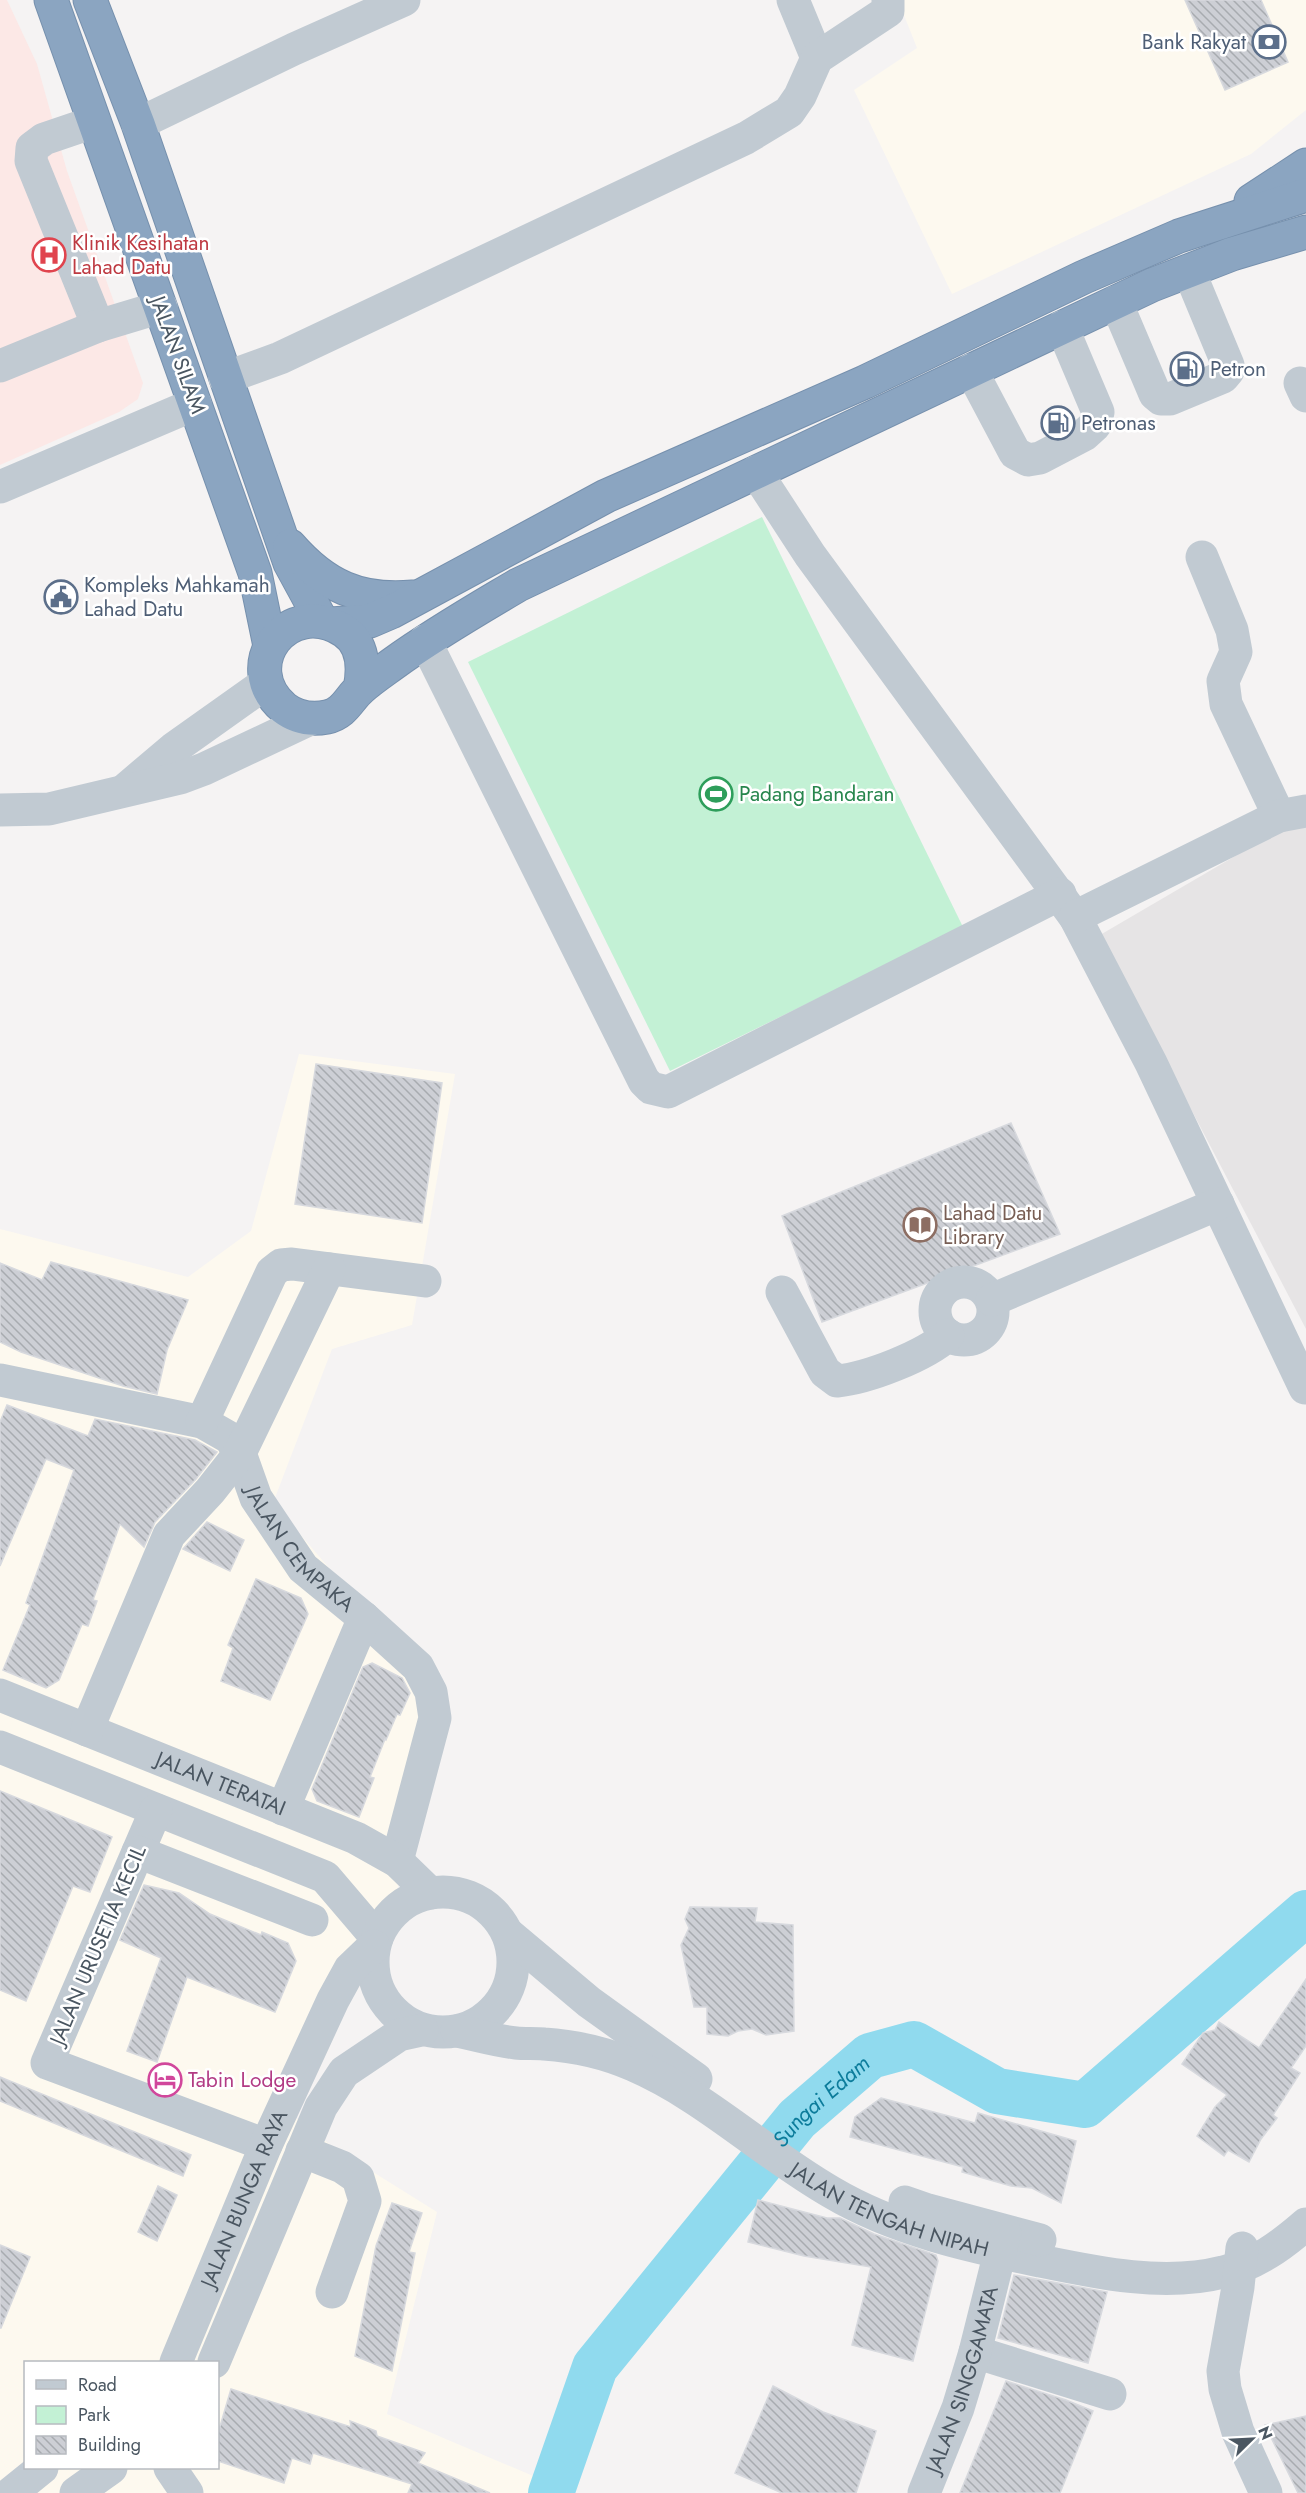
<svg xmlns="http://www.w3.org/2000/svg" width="1306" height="2493" viewBox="0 0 1306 2493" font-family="Jost,sans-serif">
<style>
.commercial{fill:#fdf9ef;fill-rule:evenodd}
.education{fill:#e6e4e5}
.medical{fill:#fce8e6}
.green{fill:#c3f1d5}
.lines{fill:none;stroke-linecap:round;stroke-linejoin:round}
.river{stroke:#90daee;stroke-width:46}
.building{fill:url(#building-back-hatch);stroke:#d7d9de;stroke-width:1.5}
.highway-casing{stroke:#7690ad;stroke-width:35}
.minor{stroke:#c1cad2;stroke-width:33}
.highway{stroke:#8ba5c1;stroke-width:33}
.labels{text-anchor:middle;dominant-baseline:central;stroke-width:5;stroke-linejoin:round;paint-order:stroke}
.service-label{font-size:21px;fill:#4e5e75;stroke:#fff;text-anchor:start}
.health-label{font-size:21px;fill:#be3a42;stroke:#fff;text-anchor:start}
.street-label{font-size:21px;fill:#4a5661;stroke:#fff}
.leisure-label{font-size:21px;fill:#27864d;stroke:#fff;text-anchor:start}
.education-label{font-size:21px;fill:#785e54;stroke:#fff;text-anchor:start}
.hotel-label{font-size:21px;fill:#b23c85;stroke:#fff;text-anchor:start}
.water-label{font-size:22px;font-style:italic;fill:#0c7c9b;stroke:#fff}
</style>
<defs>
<pattern id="building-back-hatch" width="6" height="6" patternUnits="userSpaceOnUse" patternTransform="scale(1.5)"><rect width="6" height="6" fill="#cdcfd5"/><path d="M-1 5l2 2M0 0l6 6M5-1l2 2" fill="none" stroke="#a8abb0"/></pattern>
</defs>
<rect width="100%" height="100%" fill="#f5f3f3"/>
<!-- commercial -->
<g class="commercial">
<path d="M898,0H1306V110L1251,154L952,294L854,90L917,48Z"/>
<path d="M299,1054L455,1074L412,1325L332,1349L273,1503L330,1569L422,1650L432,1790L395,1895L282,2107L333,2147L437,2212L387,2414L538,2478L534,2493H0V1229L188,1277L251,1231ZM26,2362H218V2468H26Z"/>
</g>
<!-- education -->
<path class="education" d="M1306,825V1329L1100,935L1285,827Z"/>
<!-- medical -->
<path class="medical" d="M0,0H7L37,64L67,171L143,383L138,399L119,412L0,465Z"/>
<!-- green -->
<path class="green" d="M762,517L963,927L670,1071L468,662Z"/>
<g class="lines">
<!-- river -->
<path class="river" id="s1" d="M551,2493L595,2367L797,2119L870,2056L914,2044L997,2091L1085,2105L1306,1913"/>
</g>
<!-- building -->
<g class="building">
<path d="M1185,0H1261L1288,62L1225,90Z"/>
<path d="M316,1064L442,1083L422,1223L295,1204Z"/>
<path d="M1011,1123L1060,1234L822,1322L782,1216Z"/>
<path d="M51,1262L188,1300L167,1350L157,1394L123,1386L21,1352L0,1342V1263L42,1280Z"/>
<path d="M7,1405L88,1436L95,1419L195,1440L217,1452L196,1479L155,1522L144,1547L120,1524L93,1600L97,1601L88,1626L82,1624L59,1680L46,1688L3,1670L30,1605L26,1603L74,1470L46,1459L0,1566V1422Z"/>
<path d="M207,1522L244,1540L230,1571L183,1549Z"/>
<path d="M256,1579L301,1598L308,1614L270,1700L221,1681L233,1648L228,1645Z"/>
<path d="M372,1663L402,1678L410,1693L400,1715L397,1714L386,1740L385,1739L370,1777L374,1778L359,1817L317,1801L312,1789L363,1667Z"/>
<path d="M0,1791L112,1837L90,1892L73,1886L26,2001L0,1990Z"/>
<path d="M144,1885L179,1893L210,1914L261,1935L262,1932L288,1943L296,1961L275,2012L187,1977L157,2062L127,2051L161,1958L120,1940Z"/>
<path d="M690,1907L757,1908L755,1922L793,1925L794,2031L766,2035L752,2029L738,2031L728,2036L707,2034V2007H694L681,1945L689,1928L685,1919Z"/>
<path d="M1306,1979V2046L1291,2068L1300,2073L1273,2115L1277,2118L1261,2139L1249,2162L1228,2150L1224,2156L1197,2136L1215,2107L1227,2095L1182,2064L1203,2033L1215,2030L1219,2022L1259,2048Z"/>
<path d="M0,2077L191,2155L183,2176L0,2101Z"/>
<path d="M881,2098L975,2123L978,2113L1076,2141L1061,2203L1032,2188L1011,2186L962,2172L963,2167L850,2137L855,2117Z"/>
<path d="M158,2186L177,2195L157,2241L138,2232Z"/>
<path d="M758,2200L827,2218H840L874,2234L936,2255L938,2261L913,2361L852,2345L871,2267L804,2256L748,2242Z"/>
<path d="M392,2203L422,2213L409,2252L415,2253L392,2371L355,2356L376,2246Z"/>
<path d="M0,2245L30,2257L1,2328H0Z"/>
<path d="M1014,2275L1107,2292L1088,2363L998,2338Z"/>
<path d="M1006,2381L1066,2400L1093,2411L1060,2493H960Z"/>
<path d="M773,2386L823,2412L876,2431L856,2493H782L735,2473Z"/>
<path d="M231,2389L351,2427L350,2421L376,2431L377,2436L425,2453L418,2463L490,2493H408L412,2484L313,2453L310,2464L292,2458L284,2483L218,2461V2433Z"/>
<path d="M1306,2416V2493H1298L1265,2425Z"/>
</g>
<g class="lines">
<!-- highway casing -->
<g class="highway-casing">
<g id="highway">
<path d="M51,0L255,573L270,646"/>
<path d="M90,0L138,124L290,563L321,620"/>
<path d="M1251,201L1306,165"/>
<path d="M290,546C325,586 360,602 413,597"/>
<path d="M332,624L370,621L391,612L606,496L865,382L1084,277L1179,236L1306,195"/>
<path d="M360,689C364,669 364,644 344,631C288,595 235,666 284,708C297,718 312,720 327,717C345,713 349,698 361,688C371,679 383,671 394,663C434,634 476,610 518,585L1152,285L1232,254L1306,232"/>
</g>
</g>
<!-- minor -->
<g class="minor">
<path d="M793,0L817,58"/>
<path d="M94,122L44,139L32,148L31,161L98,326"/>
<path d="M138,124L294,49L404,0"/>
<path d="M1116,302L1155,394L1161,399H1170L1223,377L1228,371V365L1189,271"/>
<path d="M0,366L98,326L161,307"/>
<path d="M971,370L1015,453L1028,460L1040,458L1084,435L1095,425L1098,412L1062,327"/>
<path d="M225,378L280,358L746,138L789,112L800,96L817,58L888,11V0"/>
<path d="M1300,383L1306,396"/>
<path d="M756,472L810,555L1075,917L1151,1063L1305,1388"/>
<path d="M0,487L195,404"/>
<path d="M1202,557L1232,630L1236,652L1223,681L1226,704L1279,816"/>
<path d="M425,641L644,1081L651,1088L668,1092L1060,894"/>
<path d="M127,788L173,749L266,683"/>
<path d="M0,810L49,809L180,778L204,769L310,719"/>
<path d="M1075,917L1279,816L1306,811"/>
<circle cx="964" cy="1311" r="29"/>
<path d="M782,1292L825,1372L837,1381C868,1378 925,1356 948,1335"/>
<path d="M992,1300L1218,1204"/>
<path id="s2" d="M0,1380L202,1422L230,1438L240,1453L256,1498L303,1568L364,1618L418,1667L431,1692L435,1718L397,1861"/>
<path d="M202,1422L272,1272L281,1265L292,1264L425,1281"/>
<path id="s3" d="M0,1695L356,1838L397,1861L430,1893"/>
<path d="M87,1730L169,1535L210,1491L240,1453L329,1269"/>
<path d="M0,1747L325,1877L377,1938"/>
<path d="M283,1809L364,1618"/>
<path d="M156,1810L47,2063L266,2145"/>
<path d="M138,1852L312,1920"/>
<circle cx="443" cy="1962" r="70"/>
<path d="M508,1934L589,2002L696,2079"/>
<path id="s4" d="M457,2031C477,2035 497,2041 516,2043C525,2044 535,2043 544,2044C573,2046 606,2053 633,2065C705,2096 763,2153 831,2192C895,2230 969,2246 1040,2261C1098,2273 1165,2287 1223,2272C1255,2265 1282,2245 1306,2224"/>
<path d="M302,2151L342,2167L358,2178L365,2201L332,2292"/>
<path d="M905,2202L928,2210L1040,2240"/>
<path d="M1242,2248L1238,2287L1223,2371L1225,2389L1238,2432L1266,2493"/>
<path d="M975,2352L1110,2394"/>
<path id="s5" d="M176,2362L266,2145L333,2000L350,1969L374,1946"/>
<path d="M214,2362L321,2107L344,2072L399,2035L422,2030"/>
<path d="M170,2468L187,2493"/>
<path d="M11,2493L42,2468"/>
<path d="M76,2493L111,2468"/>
<path id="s6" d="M924,2493L958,2408L975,2352L1005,2232"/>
</g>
<!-- highway -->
<use href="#highway" class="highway"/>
</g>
<!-- icons -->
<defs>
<g id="bank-ring" transform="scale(1.725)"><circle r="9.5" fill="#fff" stroke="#5c6f8a" stroke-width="1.5"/><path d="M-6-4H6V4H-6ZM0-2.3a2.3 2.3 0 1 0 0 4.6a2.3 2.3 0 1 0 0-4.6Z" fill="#5c6f8a"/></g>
<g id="hospital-ring" transform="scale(1.725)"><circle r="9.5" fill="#fff" stroke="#e0444e" stroke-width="1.5"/><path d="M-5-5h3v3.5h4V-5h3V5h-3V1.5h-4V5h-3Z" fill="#e0444e"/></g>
<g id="fuel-ring" transform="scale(1.725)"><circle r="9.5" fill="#fff" stroke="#5c6f8a" stroke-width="1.5"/><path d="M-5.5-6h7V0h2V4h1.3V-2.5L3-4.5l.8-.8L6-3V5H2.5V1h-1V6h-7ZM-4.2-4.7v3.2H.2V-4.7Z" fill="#5c6f8a"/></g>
<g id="civic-ring" transform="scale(1.725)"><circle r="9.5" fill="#fff" stroke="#5c6f8a" stroke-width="1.5"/><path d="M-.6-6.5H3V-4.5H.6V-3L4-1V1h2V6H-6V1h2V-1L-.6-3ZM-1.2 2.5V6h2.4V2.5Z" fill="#5c6f8a"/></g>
<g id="stadium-ring" transform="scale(1.725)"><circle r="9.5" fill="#fff" stroke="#2e9e5b" stroke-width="1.5"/><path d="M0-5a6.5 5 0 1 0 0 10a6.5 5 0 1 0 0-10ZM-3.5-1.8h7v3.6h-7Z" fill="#2e9e5b"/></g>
<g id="library-ring" transform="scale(1.725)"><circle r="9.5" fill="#fff" stroke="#8d6e63" stroke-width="1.5"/><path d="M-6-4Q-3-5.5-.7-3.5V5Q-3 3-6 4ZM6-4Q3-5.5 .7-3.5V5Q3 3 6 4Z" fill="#8d6e63"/></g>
<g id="hotel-ring" transform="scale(1.725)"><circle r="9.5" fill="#fff" stroke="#d1479c" stroke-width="1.5"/><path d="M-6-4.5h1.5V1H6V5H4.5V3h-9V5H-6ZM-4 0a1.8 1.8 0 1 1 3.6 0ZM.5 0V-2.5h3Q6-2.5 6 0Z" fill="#d1479c"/></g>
</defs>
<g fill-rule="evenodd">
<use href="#bank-ring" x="1269" y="42"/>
<use href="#hospital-ring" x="49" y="255"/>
<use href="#fuel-ring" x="1187" y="369"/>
<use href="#fuel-ring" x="1058" y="423"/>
<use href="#civic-ring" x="61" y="597"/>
<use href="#stadium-ring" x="716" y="794"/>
<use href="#library-ring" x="920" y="1225"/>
<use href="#hotel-ring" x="165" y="2080"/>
</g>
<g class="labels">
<!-- service labels -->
<g class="service-label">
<text x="1246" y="42" text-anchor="end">Bank Rakyat</text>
<text x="1210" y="369">Petron</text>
<text x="1081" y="423">Petronas</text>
<text x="84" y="585">Kompleks Mahkamah<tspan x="84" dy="24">Lahad Datu</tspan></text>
</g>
<!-- health labels -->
<g class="health-label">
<text x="72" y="243">Klinik Kesihatan<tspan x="72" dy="24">Lahad Datu</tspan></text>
</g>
<!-- street labels -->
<g class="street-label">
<text transform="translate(178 355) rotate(70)">JALAN SILAM</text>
<text stroke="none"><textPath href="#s2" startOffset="372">JALAN CEMPAKA</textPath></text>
<text stroke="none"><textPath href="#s3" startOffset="238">JALAN TERATAI</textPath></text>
<text transform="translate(98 1945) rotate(-67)">JALAN URUSETIA KECIL</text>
<text stroke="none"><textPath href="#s5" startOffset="177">JALAN BUNGA RAYA</textPath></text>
<text stroke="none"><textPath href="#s4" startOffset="477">JALAN TENGAH NIPAH</textPath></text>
<text stroke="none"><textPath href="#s6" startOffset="120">JALAN SINGGAMATA</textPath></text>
</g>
<!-- leisure labels -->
<g class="leisure-label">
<text x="739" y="794">Padang Bandaran</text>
</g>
<!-- education labels -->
<g class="education-label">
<text x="943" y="1213">Lahad Datu<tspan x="943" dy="24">Library</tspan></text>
</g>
<!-- hotel labels -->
<g class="hotel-label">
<text x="188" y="2080">Tabin Lodge</text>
</g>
<!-- water labels -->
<g class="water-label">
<text stroke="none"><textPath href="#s1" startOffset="483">Sungai Edam</textPath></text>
</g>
</g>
<!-- legend -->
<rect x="24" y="2361" width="195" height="108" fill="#ffffff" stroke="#b7bbc0" stroke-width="1.5"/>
<rect x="36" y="2380" width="30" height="9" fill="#c1cad2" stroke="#b7bbc0" stroke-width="1.5"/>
<text x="78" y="2391" font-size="18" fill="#4a5661">Road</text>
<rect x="36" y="2406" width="30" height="18" fill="#c3f1d5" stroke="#b7bbc0" stroke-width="1.5"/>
<text x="78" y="2421" font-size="18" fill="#4a5661">Park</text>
<rect x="36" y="2436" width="30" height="18" fill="url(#building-back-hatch)" stroke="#b7bbc0" stroke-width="1.5"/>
<text x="78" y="2451" font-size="18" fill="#4a5661">Building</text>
<!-- north arrow -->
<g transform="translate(1252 2439) rotate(66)" stroke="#ffffff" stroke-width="4.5" paint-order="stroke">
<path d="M0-4.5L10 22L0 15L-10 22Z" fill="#4a5661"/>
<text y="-9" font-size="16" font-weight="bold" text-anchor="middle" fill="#4a5661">N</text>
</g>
</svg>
